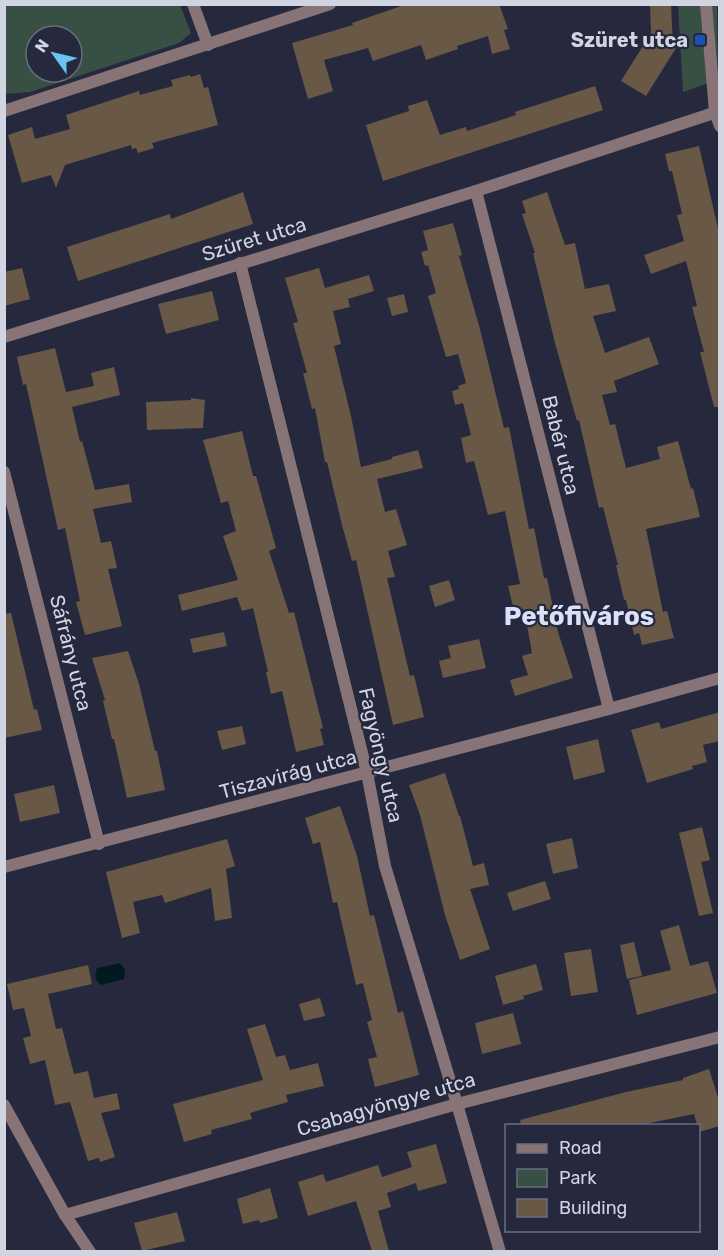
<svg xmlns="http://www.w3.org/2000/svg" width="724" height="1256" viewBox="0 0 724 1256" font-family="Rubik,sans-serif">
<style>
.green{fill:#384f43;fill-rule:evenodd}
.water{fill:#011a20}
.building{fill:#685845}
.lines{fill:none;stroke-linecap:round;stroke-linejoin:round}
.minor{stroke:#887476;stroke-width:12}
.transit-dot{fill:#1a4fb4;stroke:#26293d;stroke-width:2}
.labels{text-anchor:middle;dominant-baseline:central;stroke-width:4.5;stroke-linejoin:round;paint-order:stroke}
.poi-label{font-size:20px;font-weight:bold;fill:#d1d4e1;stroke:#26293d;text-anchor:end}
.street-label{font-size:20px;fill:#d1d4e1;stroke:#26293d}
.district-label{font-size:26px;font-weight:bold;fill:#dce1fb;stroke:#26293d}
</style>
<rect width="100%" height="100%" fill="#26293d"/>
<!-- green -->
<g class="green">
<path d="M5,4L180,5L191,33L179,43L30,92L6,94ZM36,36H72V72H36Z"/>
<path d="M678,5H717L718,80L683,92Z"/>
</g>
<!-- water -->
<path class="water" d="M120,963L125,970L124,979L101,985C95,980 94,976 97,968Z"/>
<!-- building -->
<g class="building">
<path d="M407,4H499L508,29L504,30L510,49L492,54L488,36L457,46L458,49L426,60L421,45L373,61L368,48L361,50L324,60L333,91L308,99L292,43L353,25L352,23Z"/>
<path d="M650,4H671L673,46L676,48L646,96L621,81L651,33Z"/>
<path d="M200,74L204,88L208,87L218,125L152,143L154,148L138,153L136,148L132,149L131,145L65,165L56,188L51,175L22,183L8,135L32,127L35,139L70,129L66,115L139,91L140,95L173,86L171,80L190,75L191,77Z"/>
<path d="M595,86L603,110L383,181L366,125L409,111L408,106L427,100L440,135L466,127L467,131L516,115L515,112Z"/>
<path d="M699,146L720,237V407H714L700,352H704L692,307L697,306L686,261L651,274L644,255L684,241L677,215L682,214L672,171H669L665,154Z"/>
<path d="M243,192L253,224L78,281L67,247L170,214L171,219Z"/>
<path d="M547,192L565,245L575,243L585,289L609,284L616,311L593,316L605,353L649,337L659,364L614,381L617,392L602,395L610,425L615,424L626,468L660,459L657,447L678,441L691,489L693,488L700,517L646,529L663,612L667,611L674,638L642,645L639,633L634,635L626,600H624L616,565H618L603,507L599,508L579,420L577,421L555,343L533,253H535L522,214L526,213L522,201Z"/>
<path d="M453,223L462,255L459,256L480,329L504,428L509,427L529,529L534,528L544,578H547L558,632L573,678L515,696L510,680L528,675L522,656L532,653L524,609L514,611L508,586L520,584L505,511L488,515L474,461L466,463L461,438L471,435L463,403L455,405L452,391L459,389L458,386L466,383L458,354L446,357L428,296L436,293L428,265L425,266L421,252L428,250L423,231Z"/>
<path d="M22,268L30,299L4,306V272Z"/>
<path d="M319,268L325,288L369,275L374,291L348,299L350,307L333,311L341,344L334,346L351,416L361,467L392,459V457L418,450L423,468L377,479L385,512L396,509L407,545L388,551L395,577L387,578L410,676L414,675L424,717L393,725L356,560L352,561L342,525L327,462H325L315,408L312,409L303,373H307L293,323L298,322L285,278Z"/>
<path d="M212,291L219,320L166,334L158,304Z"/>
<path d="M404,294L408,312L392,316L387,298Z"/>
<path d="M55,348L66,392L94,386L91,373L114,367L120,395L72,407L80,442L82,441L95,490L129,484L132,502L93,509L101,543L111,541L117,568L108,569L122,626L85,635L76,602L80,601L65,528L58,530L26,384L23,385L17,357Z"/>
<path d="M191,398L205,400L203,428L147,430L146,402L191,400Z"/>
<path d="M242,431L253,476H256L276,548L269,551L289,613L294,612L323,728L320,729L324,745L296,752L282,691L271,694L266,672H268L253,608L242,611L237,597L182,611L178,595L238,580L223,536L236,531L228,501L221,503L203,440Z"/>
<path d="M449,580L455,600L435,607L429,586Z"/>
<path d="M11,613L34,710L37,709L42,730L4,738V614Z"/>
<path d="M224,632L227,646L193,653L190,639Z"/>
<path d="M479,639L486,668L443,678L439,661L451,658L448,646Z"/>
<path d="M128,651L139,684L155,751H157L165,790L127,798L114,739H112L103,701L105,700L92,658Z"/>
<path d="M720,712V741L703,745L707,762L692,766L693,769L647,783L631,730L659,722L661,729Z"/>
<path d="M242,726L246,744L222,750L217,731Z"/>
<path d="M598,739L605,772L574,780L566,747Z"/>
<path d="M445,773L459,816H460L473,866L484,863L489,885L470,889L490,949L460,960L445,915L420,815L409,785Z"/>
<path d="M54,785L60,813L20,822L14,794Z"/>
<path d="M340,806L357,856L370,916L374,915L398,1013L403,1011L419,1075L375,1087L368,1059L377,1057L367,1022L372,1020L363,983L356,985L337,902L333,903L320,842L313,844L305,818Z"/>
<path d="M702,827L710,860L701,862L713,913L699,916L679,833Z"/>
<path d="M572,838L578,868L553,874L546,844Z"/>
<path d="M227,839L235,866L226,869L232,918L215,921L211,888L165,903L162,895L133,902L140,933L122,938L106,872Z"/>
<path d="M545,881L551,899L513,911L507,893Z"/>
<path d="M679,925L690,966L708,961L717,993L637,1015L629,980L671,970L660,931Z"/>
<path d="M634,942L642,976L627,979L620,945Z"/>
<path d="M591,949L598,992L571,996L564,953Z"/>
<path d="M536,964L543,990L523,996L524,999L503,1005L495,976Z"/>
<path d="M88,965L92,984L48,994L56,1029L62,1028L74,1074L88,1071L94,1098L117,1093L120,1109L101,1113L115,1157L100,1162L99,1158L88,1161L70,1102L55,1105L45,1060L30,1064L23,1038L31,1036L24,1008L13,1010L7,984Z"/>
<path d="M320,998L325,1016L304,1021L299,1004Z"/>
<path d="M513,1013L521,1044L482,1054L475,1023Z"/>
<path d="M265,1024L276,1057L285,1055L290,1070L318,1063L324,1086L286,1095L288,1102L250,1113L252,1119L211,1130L212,1134L184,1142L173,1104L263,1080L247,1029Z"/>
<path d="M709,1069L720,1104V1126L699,1132L694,1114L640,1125H521L520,1120L626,1092L683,1080V1078Z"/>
<path d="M436,1144L447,1183L418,1191L416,1183L387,1193L391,1207L378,1211L389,1251H372L356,1201L308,1216L298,1182L323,1174L326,1182L378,1165L382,1177L412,1167L407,1152Z"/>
<path d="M270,1188L278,1218L260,1223L259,1220L243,1224L237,1199Z"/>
<path d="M177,1212L185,1241L142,1251L134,1223Z"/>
</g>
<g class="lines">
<!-- minor -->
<g class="minor">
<path d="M193,4L208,45"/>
<path d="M706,4L715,112L720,126"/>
<path d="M4,111L330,4"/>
<path d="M476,191L609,709"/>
<path d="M240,263L367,773L385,866L457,1104L500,1252"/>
<path d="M4,337L476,191L720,111"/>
<path d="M4,472L99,844"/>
<path d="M4,867L609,709L720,678"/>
<path d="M4,1105L65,1215L90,1252"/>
<path d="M65,1215L457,1104L720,1037"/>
</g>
</g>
<!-- markers -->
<rect class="transit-dot" x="694" y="34" width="12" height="12" rx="3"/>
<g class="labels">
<!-- poi labels -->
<g class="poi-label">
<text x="688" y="40">Szüret utca</text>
</g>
<!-- street labels -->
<g class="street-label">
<text transform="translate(254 239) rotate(-17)">Szüret utca</text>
<text transform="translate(561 445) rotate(76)">Babér utca</text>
<text transform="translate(71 653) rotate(76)">Sáfrány utca</text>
<text transform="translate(381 755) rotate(77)">Fagyöngy utca</text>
<text transform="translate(288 774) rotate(-15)">Tiszavirág utca</text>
<text transform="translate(386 1104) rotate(-16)">Csabagyöngye utca</text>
</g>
<!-- district labels -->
<g class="district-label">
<text x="579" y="616">Petőfiváros</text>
</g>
</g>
<!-- border -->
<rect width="724" height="1256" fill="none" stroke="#d1d4e1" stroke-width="12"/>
<!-- legend -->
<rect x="505" y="1124" width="195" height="108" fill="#26293d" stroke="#6a6d7f" stroke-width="1.5"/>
<rect x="517" y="1144" width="30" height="9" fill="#887476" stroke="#6a6d7f" stroke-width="1.5"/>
<text x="559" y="1154" font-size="18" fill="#d1d4e1">Road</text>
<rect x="517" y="1169" width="30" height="18" fill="#384f43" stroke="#6a6d7f" stroke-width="1.5"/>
<text x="559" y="1184" font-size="18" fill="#d1d4e1">Park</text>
<rect x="517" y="1199" width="30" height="18" fill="#685845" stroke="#6a6d7f" stroke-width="1.5"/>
<text x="559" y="1214" font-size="18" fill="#d1d4e1">Building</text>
<!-- north arrow -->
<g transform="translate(54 54) rotate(304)"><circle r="28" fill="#26293d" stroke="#6a6d7f" stroke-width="1.5"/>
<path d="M0-4.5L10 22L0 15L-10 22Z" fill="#6bc3f2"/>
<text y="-9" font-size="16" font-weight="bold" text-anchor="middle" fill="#d1d4e1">N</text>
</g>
</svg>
